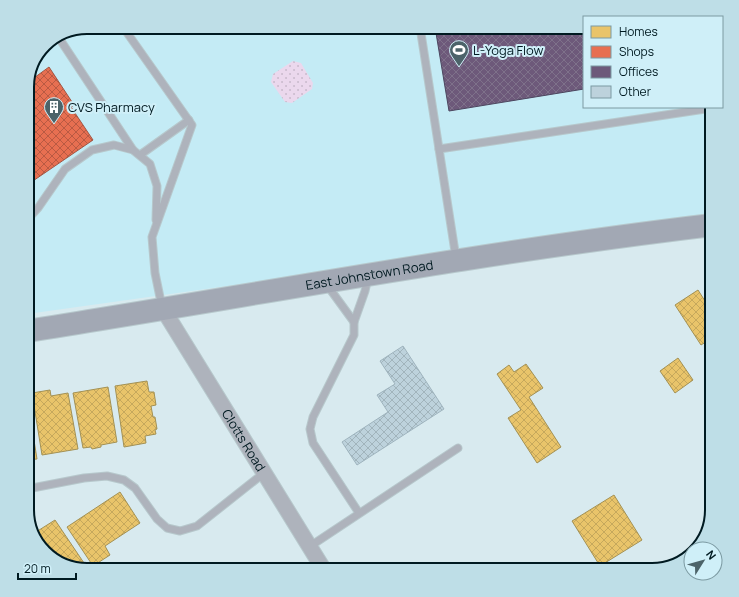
<svg xmlns="http://www.w3.org/2000/svg" width="739" height="597" viewBox="0 0 739 597" font-family="Manrope,sans-serif">
<style>
.built{fill:#c4ebf5}
.grass{fill:url(#grass-dots)}
.homes{fill:url(#homes-cross-hatch);stroke:#a39154}
.shops{fill:url(#shops-cross-hatch);stroke:#a25643}
.offices{fill:url(#offices-cross-hatch);stroke:#4c465f}
.building{fill:url(#building-cross-hatch);stroke:#9fb4be}
.lines{fill:none;stroke-linecap:round;stroke-linejoin:round}
.service-casing{stroke:#b7c8cc;stroke-width:9}
.minor-casing{stroke:#b7c8cc;stroke-width:17}
.trunk-casing{stroke:#b7c8cc;stroke-width:24}
.service{stroke:#aeb3bc;stroke-width:7}
.minor{stroke:#aeb3bc;stroke-width:15}
.trunk{stroke:#a2a8b4;stroke-width:22}
.labels{text-anchor:middle;dominant-baseline:central;stroke-width:4;stroke-linejoin:round;paint-order:stroke}
.poi-label{font-size:13px;fill:#001a21;stroke:#cfeff8;text-anchor:start}
.street-label{font-size:13px;fill:#001a21;stroke:#cfeff8}
.rim{fill:none;stroke:#001a21;stroke-width:2}
</style>
<defs>
<pattern id="grass-dots" width="8" height="8" patternUnits="userSpaceOnUse"><rect width="8" height="8" fill="#ebd8ed"/><path d="M2 2h.1M6 6h.1" fill="none" stroke="#c8b9cb" stroke-width="1.8" stroke-linecap="round"/></pattern>
<pattern id="homes-cross-hatch" width="8" height="8" patternUnits="userSpaceOnUse"><rect width="8" height="8" fill="#e9c46a"/><path d="M0 0l8 8M0 8l8-8" fill="none" stroke="#c6a85c"/></pattern>
<pattern id="shops-cross-hatch" width="8" height="8" patternUnits="userSpaceOnUse"><rect width="8" height="8" fill="#e76f51"/><path d="M0 0l8 8M0 8l8-8" fill="none" stroke="#b95a43"/></pattern>
<pattern id="offices-cross-hatch" width="8" height="8" patternUnits="userSpaceOnUse"><rect width="8" height="8" fill="#6d597a"/><path d="M0 0l8 8M0 8l8-8" fill="none" stroke="#7e718a"/></pattern>
<pattern id="building-cross-hatch" width="8" height="8" patternUnits="userSpaceOnUse"><rect width="8" height="8" fill="#bdd2dc"/><path d="M0 0l8 8M0 8l8-8" fill="none" stroke="#a1b4bc"/></pattern>
</defs>
<rect width="100%" height="100%" fill="#d8eaef"/>
<!-- built -->
<path class="built" d="M87,27H584V107H712V218L27,314V83L47,42Z"/>
<!-- grass -->
<path class="grass" d="M293,61L301,63L313,83L312,89L292,103L285,102L271,82L273,74Z"/>
<!-- homes -->
<g class="homes">
<path d="M698,290L712,312V338L701,345L675,305Z"/>
<path d="M678,358L693,380L675,393L660,371Z"/>
<path d="M526,364L543,388L529,397L561,447L537,463L508,418L521,410L497,374L509,365L514,372Z"/>
<path d="M147,381L149,392H154L156,405L151,406L153,417H155L157,429L155,430L156,434L145,436L146,443L124,447L115,386Z"/>
<path d="M108,387L117,442L101,445V447L92,449L91,447L83,448L73,393Z"/>
<path d="M50,390L51,396L68,393L78,449L42,455L32,393Z"/>
<path d="M27,409H29L37,459L27,460Z"/>
<path d="M120,492L140,523L105,546L110,555L93,566L67,527Z"/>
<path d="M614,495L642,540L600,566L572,521Z"/>
<path d="M55,520L86,566L83,568L48,555L36,532Z"/>
</g>
<!-- shops -->
<path class="shops" d="M49,67L74,105L71,107L93,140L27,185V83Z"/>
<!-- offices -->
<path class="offices" d="M435,27H584V89L449,111Z"/>
<!-- building -->
<path class="building" d="M403,346L444,409L357,465L342,442L388,412L377,395L395,384L380,361Z"/>
<g class="lines">
<!-- service casing -->
<g class="service-casing">
<g id="service">
<path d="M123,27L192,125L152,237L155,273L162,307"/>
<path d="M420,27L456,258"/>
<path d="M59,38L133,150"/>
<path d="M439,149L712,108"/>
<path d="M140,155L189,120"/>
<path d="M27,220L38,208L65,169L92,150L114,145L133,150L150,164L157,186L156,220"/>
<path d="M327,285L354,322"/>
<path d="M27,489L84,478L107,476L124,480L135,488L157,519L167,528L180,531L197,526L264,473"/>
<path d="M359,513L313,443L310,429L313,417L354,335V322L365,291L368,278"/>
<path d="M309,547L458,448"/>
</g>
</g>
<!-- minor casing -->
<g class="minor-casing">
<g id="minor">
<path id="s1" d="M163,309L324,570"/>
</g>
</g>
<!-- trunk casing -->
<g class="trunk-casing">
<g id="trunk">
<path id="s2" d="M27,331C255,295 483,252 712,225"/>
</g>
</g>
<!-- service -->
<use href="#service" class="service"/>
<!-- minor -->
<use href="#minor" class="minor"/>
<!-- trunk -->
<use href="#trunk" class="trunk"/>
</g>
<!-- icons -->
<defs>
<g id="stadium-pin" transform="scale(1)"><path d="M0 17L-7.5 6A9.5 9.5 0 1 1 7.5 6Z" fill="#4c6369" stroke="#cfeff8"/><path d="M0-5a6.5 5 0 1 0 0 10a6.5 5 0 1 0 0-10ZM-3.5-1.8h7v3.6h-7Z" fill="#fff"/></g>
<g id="building-pin" transform="scale(1)"><path d="M0 17L-7.5 6A9.5 9.5 0 1 1 7.5 6Z" fill="#4c6369" stroke="#cfeff8"/><path d="M-4-6H4V6H1V3H-1V6H-4ZM-2.5-4.3h1.7v1.8h-1.7ZM.8-4.3h1.7v1.8H.8ZM-2.5-1h1.7V.8h-1.7ZM.8-1h1.7V.8H.8Z" fill="#fff"/></g>
</defs>
<g fill-rule="evenodd">
<use href="#stadium-pin" x="459" y="50"/>
<use href="#building-pin" x="54" y="107"/>
</g>
<g class="labels">
<!-- poi labels -->
<g class="poi-label">
<text x="473" y="50">L-Yoga Flow</text>
<text x="68" y="107">CVS Pharmacy</text>
</g>
<!-- street labels -->
<g class="street-label">
<text stroke="none"><textPath href="#s2" startOffset="347">East Johnstown Road</textPath></text>
<text stroke="none"><textPath href="#s1" startOffset="154">Clotts Road</textPath></text>
</g>
</g>
<!-- crop -->
<path d="M0 0H739V597H0ZM87 34H652A53 53 0 0 1 705 87V510A53 53 0 0 1 652 563H87A53 53 0 0 1 34 510V87A53 53 0 0 1 87 34Z" fill="#bedee7" fill-rule="evenodd"/>
<path class="rim" d="M87 34H652A53 53 0 0 1 705 87V510A53 53 0 0 1 652 563H87A53 53 0 0 1 34 510V87A53 53 0 0 1 87 34Z"/>
<!-- legend -->
<rect x="583" y="16" width="140" height="92" fill="#cfeff8" stroke="#7c9aa2"/>
<rect x="591" y="26" width="20" height="12" fill="#e9c46a" stroke="#7c9aa2"/>
<text x="619" y="36" font-size="12" fill="#001a21">Homes</text>
<rect x="591" y="46" width="20" height="12" fill="#e76f51" stroke="#7c9aa2"/>
<text x="619" y="56" font-size="12" fill="#001a21">Shops</text>
<rect x="591" y="66" width="20" height="12" fill="#6d597a" stroke="#7c9aa2"/>
<text x="619" y="76" font-size="12" fill="#001a21">Offices</text>
<rect x="591" y="86" width="20" height="12" fill="#bdd2dc" stroke="#7c9aa2"/>
<text x="619" y="96" font-size="12" fill="#001a21">Other</text>
<!-- north arrow -->
<g transform="translate(703 561) rotate(53)"><circle r="19" fill="#cfeff8" stroke="#7c9aa2"/>
<path d="M0-3L7 15L0 10L-7 15Z" fill="#4c6369"/>
<text y="-6" font-size="11" font-weight="bold" text-anchor="middle" fill="#001a21">N</text>
</g>
<!-- scale -->
<path d="M18 573v6h58v-6" fill="none" stroke="#001a21" stroke-width="2"/>
<text x="24" y="573" font-size="12" fill="#001a21" stroke="#cfeff8" stroke-width="3" paint-order="stroke">20 m</text>
</svg>
